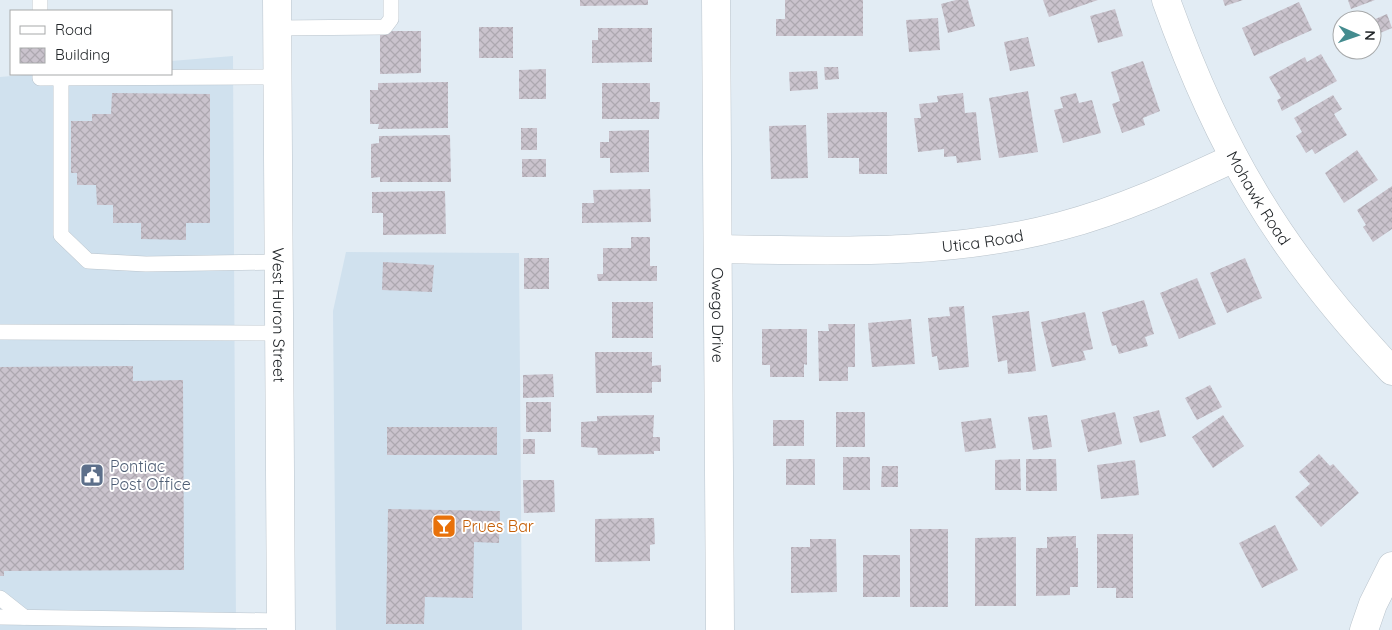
<svg xmlns="http://www.w3.org/2000/svg" width="1392" height="630" viewBox="0 0 1392 630" font-family="Quicksand,sans-serif">
<style>
.built{fill:#d0e1ee}
.building{fill:url(#building-cross-hatch)}
.lines{fill:none;stroke-linecap:round;stroke-linejoin:round}
.lane-casing{stroke:#bac4cc;stroke-width:16}
.street-casing{stroke:#bac4cc;stroke-width:29}
.highway-casing{stroke:#bac4cc;stroke-width:29}
.lane{stroke:#fff;stroke-width:15}
.street{stroke:#fff;stroke-width:28}
.highway{stroke:#fff;stroke-width:28}
.labels{text-anchor:middle;dominant-baseline:central;stroke-width:4;stroke-linejoin:round;paint-order:stroke}
.street-label{font-size:16px;fill:#23272a;stroke:#fff}
.service-label{font-size:16px;fill:#4e5e75;stroke:#fff;text-anchor:start}
.food-label{font-size:16px;fill:#c56008;stroke:#fff;text-anchor:start}
</style>
<defs>
<pattern id="building-cross-hatch" width="8" height="8" patternUnits="userSpaceOnUse" patternTransform="scale(1.25)"><rect width="8" height="8" fill="#cac3cd"/><path d="M0 0l8 8M0 8l8-8" fill="none" stroke="#ada8b0"/></pattern>
</defs>
<rect width="100%" height="100%" fill="#e2ecf4"/>
<!-- built -->
<g class="built">
<path d="M233,56L236,630H0V77L36,74H171V61Z"/>
<path d="M346,252L519,253L522,630H336L333,311Z"/>
</g>
<!-- building -->
<g class="building">
<path d="M580,0H648V5L580,6Z"/>
<path d="M785,0H863V36H776V19H785Z"/>
<path d="M956,0H968L975,26L948,33L941,4Z"/>
<path d="M1043,0H1098L1049,17Z"/>
<path d="M1223,0H1243L1225,6Z"/>
<path d="M1348,0H1375L1351,9Z"/>
<path d="M1299,2L1312,30L1254,56L1242,28Z"/>
<path d="M1115,9L1123,36L1098,43L1090,16Z"/>
<path d="M1387,14L1392,28L1378,34L1373,20Z"/>
<path d="M938,18L940,50L909,52L906,20Z"/>
<rect x="479" y="27" width="34" height="31"/>
<path d="M598,28H652V62L592,63V40H598Z"/>
<path d="M380,31H421V73L380,74Z"/>
<path d="M1028,37L1035,66L1010,71L1004,42Z"/>
<path d="M1321,54L1337,81L1282,111L1277,100L1281,98L1269,77L1305,57L1307,62Z"/>
<path d="M1143,61L1160,111L1143,118L1145,125L1122,133L1112,104L1120,101L1111,72Z"/>
<path d="M824,67H838L839,79L825,80Z"/>
<path d="M546,69V99H519V70Z"/>
<path d="M817,71L818,89L790,91L789,72Z"/>
<path d="M448,82V128L378,129L379,124H370V90H378V83Z"/>
<path d="M602,83H650V102H660L659,119H602Z"/>
<path d="M1028,91L1038,152L999,158L989,98Z"/>
<path d="M112,93L210,94V223H186V240L141,239V223H113V205H97L96,185H77V173H71V121H92V114H111Z"/>
<path d="M963,93L965,113L976,112L981,160L957,163L956,156L944,157V149L918,152L914,118H921L919,104L938,102L937,96Z"/>
<path d="M1076,93L1079,103L1092,100L1101,133L1063,143L1054,110L1063,108L1060,97Z"/>
<path d="M1333,95L1342,109L1334,114L1347,135L1315,154L1312,149L1306,153L1296,136L1302,132L1294,118Z"/>
<path d="M887,112V174H859V158H828L827,113Z"/>
<path d="M806,125L808,178L771,179L769,126Z"/>
<rect x="521" y="128" width="16" height="22"/>
<path d="M649,130V172L610,173V158H600V142H609V131Z"/>
<path d="M450,135L451,182H380V177L371,178V144L379,143V136Z"/>
<path d="M1357,150L1378,180L1344,203L1325,173Z"/>
<rect x="522" y="159" width="24" height="18"/>
<path d="M1392,186V229L1373,242L1363,227L1366,225L1357,210Z"/>
<path d="M650,189L651,222L582,223V203H594L593,190Z"/>
<path d="M445,191L446,234L383,235V213H372V192Z"/>
<path d="M631,237H650V266H657V281H598L597,274H603V248H631Z"/>
<rect x="524" y="258" width="25" height="31"/>
<path d="M1245,258L1262,298L1227,313L1210,273Z"/>
<path d="M383,262L434,265L432,292L382,290Z"/>
<path d="M1197,278L1216,324L1179,339L1160,293Z"/>
<path d="M1144,300L1154,334L1145,337L1148,346L1119,354L1116,345L1112,346L1102,312Z"/>
<rect x="612" y="302" width="41" height="36"/>
<path d="M964,306L969,367L939,370L937,356L932,357L928,318L950,316L949,307Z"/>
<path d="M1029,311L1036,371L1008,374L1007,360L998,362L992,316Z"/>
<path d="M1085,312L1093,349L1083,351L1086,360L1052,367L1041,322Z"/>
<path d="M911,319L915,364L872,367L868,323Z"/>
<path d="M828,324H855V367H848V381H819L818,331H829Z"/>
<path d="M762,329H807V365L804,364V377H770V365H762Z"/>
<path d="M595,352H652V366L661,365V382H652V393H596Z"/>
<path d="M133,366V381L183,380L184,570L4,571V576H0V367Z"/>
<path d="M553,374L554,397L523,398V375Z"/>
<path d="M1210,385L1222,407L1197,420L1185,398Z"/>
<rect x="526" y="402" width="25" height="30"/>
<path d="M1159,410L1166,436L1140,443L1133,417Z"/>
<rect x="836" y="412" width="29" height="35"/>
<path d="M1115,412L1122,444L1088,452L1081,420Z"/>
<path d="M654,415L653,437H660V451H654V454L598,455L597,448L581,447V422L597,421V416Z"/>
<path d="M1047,415L1052,447L1033,450L1028,417Z"/>
<path d="M1223,415L1244,446L1213,468L1192,437Z"/>
<path d="M991,418L996,448L965,452L961,422Z"/>
<rect x="773" y="420" width="31" height="26"/>
<rect x="387" y="427" width="110" height="28"/>
<rect x="523" y="439" width="12" height="15"/>
<path d="M1319,454L1330,466L1333,464L1359,493L1321,527L1295,497L1310,484L1299,472Z"/>
<rect x="843" y="457" width="27" height="33"/>
<rect x="786" y="459" width="29" height="26"/>
<path d="M1020,459L1021,490H995V460Z"/>
<path d="M1026,459H1056L1057,491H1026Z"/>
<path d="M1135,460L1139,495L1101,499L1097,465Z"/>
<path d="M882,466H898V487H881Z"/>
<path d="M523,480H554L555,512L524,513Z"/>
<path d="M388,509L500,511L499,543L474,542L473,598L425,597L424,624H386Z"/>
<path d="M654,518L655,544L650,545V561L595,562V519Z"/>
<path d="M1275,525L1298,570L1262,588L1239,543Z"/>
<rect x="910" y="529" width="38" height="78"/>
<path d="M1097,534H1133V598H1116V588H1097Z"/>
<path d="M1076,536V548H1078V587H1070V595L1036,596V548H1047V537Z"/>
<path d="M1016,537V606H975V538Z"/>
<path d="M810,539H836L837,592L791,593V547H810Z"/>
<rect x="863" y="555" width="37" height="42"/>
</g>
<g class="lines">
<!-- lane casing -->
<g class="lane-casing">
<g id="lane">
<path d="M40,0V11"/>
<path d="M277,28L385,27L391,19V0"/>
<path d="M40,74V78L278,77"/>
<path d="M61,78V235L88,261L146,264L279,262"/>
<path d="M0,332L279,333"/>
<path d="M0,598L24,617"/>
<path d="M0,617L281,621"/>
</g>
</g>
<!-- street casing -->
<g class="street-casing">
<g id="street">
<path id="s1" d="M716,0L720,630"/>
<path id="s2" d="M1166,0C1190,67 1218,133 1255,194C1293,258 1341,317 1392,371"/>
<path id="s3" d="M718,249C833,251 949,256 1061,226C1122,210 1178,184 1234,158"/>
<path d="M1364,630L1373,604L1392,566"/>
</g>
</g>
<!-- highway casing -->
<g class="highway-casing">
<g id="highway">
<path id="s4" d="M277,0L281,630"/>
</g>
</g>
<!-- lane -->
<use href="#lane" class="lane"/>
<!-- street -->
<use href="#street" class="street"/>
<!-- highway -->
<use href="#highway" class="highway"/>
</g>
<!-- icons -->
<defs>
<g id="civic-square" transform="scale(1.25)"><rect x="-9" y="-9" width="18" height="18" rx="4" fill="#5c6f8a" stroke="#fff"/><path d="M-.6-6.5H3V-4.5H.6V-3L4-1V1h2V6H-6V1h2V-1L-.6-3ZM-1.2 2.5V6h2.4V2.5Z" fill="#fff"/></g>
<g id="bar-square" transform="scale(1.25)"><rect x="-9" y="-9" width="18" height="18" rx="4" fill="#e8710a" stroke="#fff"/><path d="M-6-5H6L.8 .8V4.5H3.5V6h-7V4.5H-.8V.8Z" fill="#fff"/></g>
</defs>
<g fill-rule="evenodd">
<use href="#civic-square" x="92" y="475"/>
<use href="#bar-square" x="444" y="526"/>
</g>
<g class="labels">
<!-- street labels -->
<g class="street-label">
<text stroke="none"><textPath href="#s2" startOffset="219">Mohawk Road</textPath></text>
<text stroke="none"><textPath href="#s3" startOffset="265">Utica Road</textPath></text>
<text stroke="none"><textPath href="#s4" startOffset="315">West Huron Street</textPath></text>
<text stroke="none"><textPath href="#s1" startOffset="315">Owego Drive</textPath></text>
</g>
<!-- service labels -->
<g class="service-label">
<text x="110" y="466">Pontiac<tspan x="110" dy="18">Post Office</tspan></text>
</g>
<!-- food labels -->
<g class="food-label">
<text x="462" y="526">Prues Bar</text>
</g>
</g>
<!-- legend -->
<rect x="10" y="10" width="162" height="65" fill="#ffffff" stroke="#a7a9aa"/>
<rect x="20" y="26" width="25" height="8" fill="#ffffff" stroke="#a7a9aa"/>
<text x="55" y="35" font-size="15" fill="#23272a">Road</text>
<rect x="20" y="48" width="25" height="15" fill="url(#building-cross-hatch)" stroke="#a7a9aa"/>
<text x="55" y="60" font-size="15" fill="#23272a">Building</text>
<!-- north arrow -->
<g transform="translate(1357 35) rotate(92)"><circle r="24" fill="#ffffff" stroke="#a7a9aa"/>
<path d="M0-4L9 19L0 12L-9 19Z" fill="#448c8f"/>
<text y="-8" font-size="14" font-weight="bold" text-anchor="middle" fill="#23272a">N</text>
</g>
</svg>
